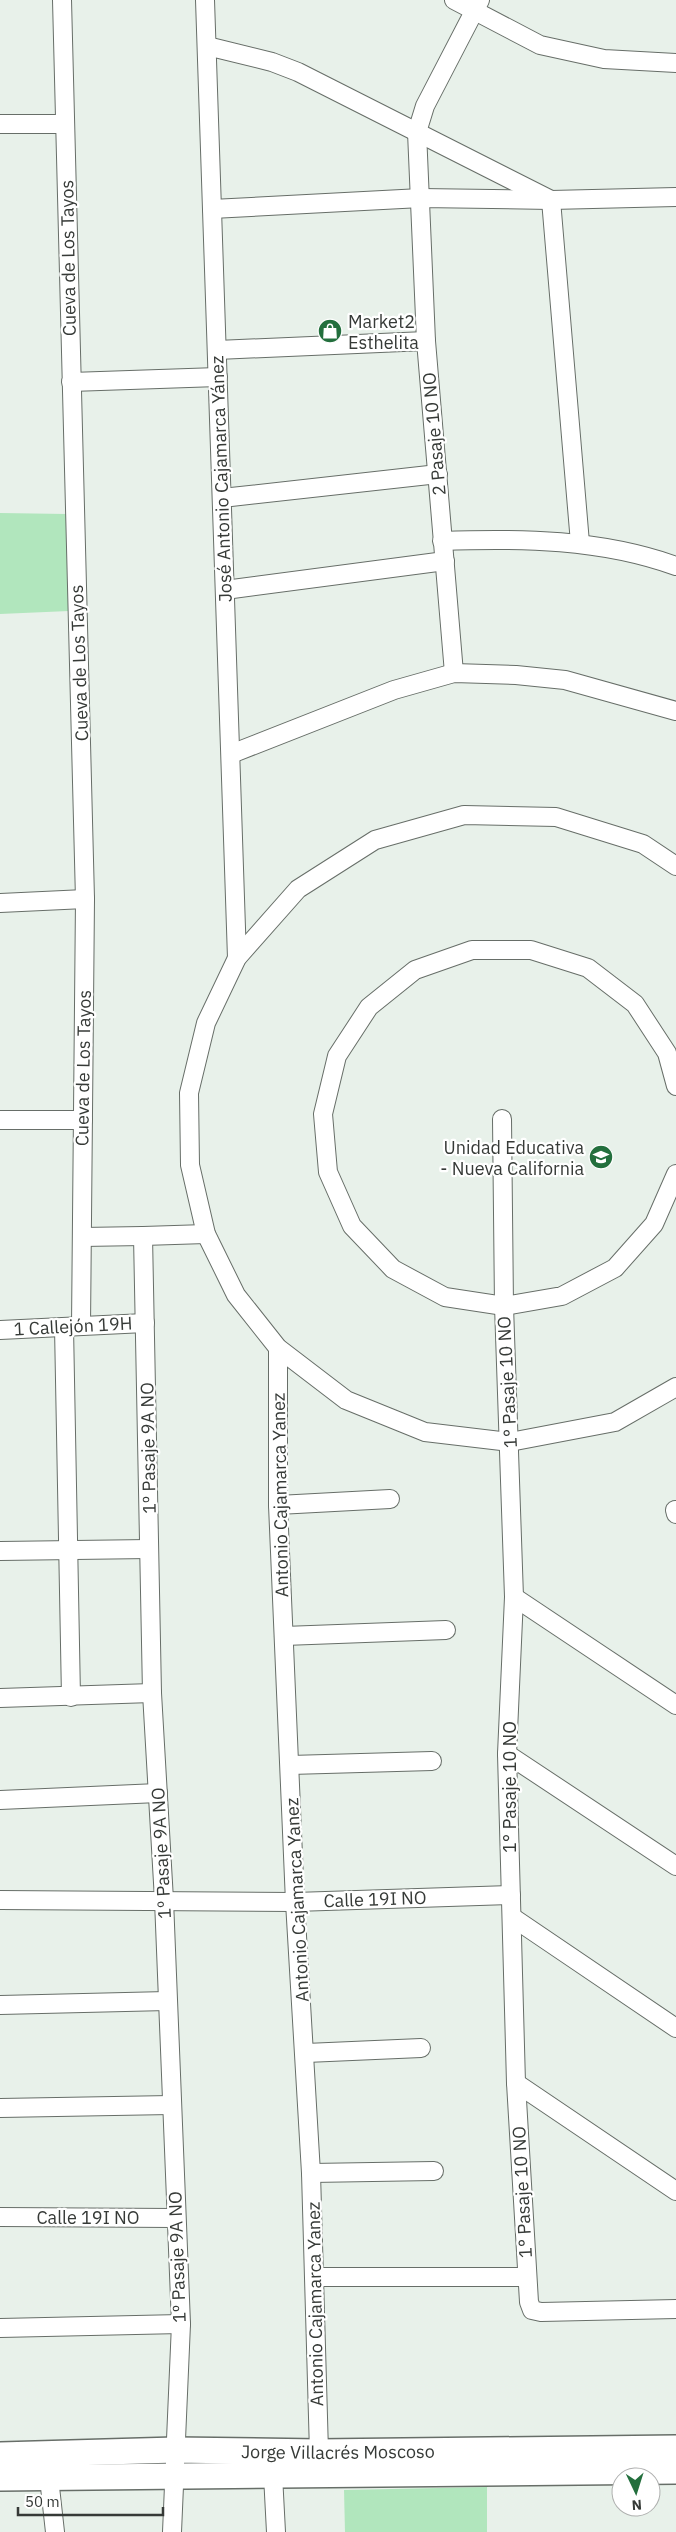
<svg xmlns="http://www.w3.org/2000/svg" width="676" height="2532" viewBox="0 0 676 2532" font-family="'IBM Plex Sans',sans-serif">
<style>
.green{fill:#b1e6bd}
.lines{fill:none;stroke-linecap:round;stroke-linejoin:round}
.street-casing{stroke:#676e68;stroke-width:20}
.secondary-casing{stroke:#676e68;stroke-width:28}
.street{stroke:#fff;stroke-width:18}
.secondary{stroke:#fff;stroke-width:25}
.labels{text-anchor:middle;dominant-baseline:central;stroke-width:4.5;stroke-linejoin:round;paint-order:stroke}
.street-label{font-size:18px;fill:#363a37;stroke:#fff}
.poi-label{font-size:18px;fill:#363a37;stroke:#fff;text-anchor:start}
</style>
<rect width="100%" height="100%" fill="#e8f1ea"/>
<!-- green -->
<g class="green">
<path d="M0,513L67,514L69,611L0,614Z"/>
<path d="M487,2487V2532H345L344,2490Z"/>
</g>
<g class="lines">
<!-- street casing -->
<g class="street-casing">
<g id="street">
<path d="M62,0L85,899L81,1326"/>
<path d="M205,0L237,958"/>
<path d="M454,0L540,45L604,59L676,63"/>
<path d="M207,46L272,62L298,72L551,200L580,543"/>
<path d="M0,124H65"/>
<path d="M212,209L421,198L551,200L676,197"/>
<path d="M217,350L426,341"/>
<path d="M71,382L218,377"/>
<path d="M222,498L438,474"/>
<path d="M442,541C521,538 601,539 676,566"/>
<path d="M225,590L445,561"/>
<path d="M454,673L426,341L417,132L425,106L480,0"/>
<path d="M231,754L394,690L454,673L516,675L565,680L676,711"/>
<path d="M676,866L643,844L556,817L464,815L375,840L298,889L237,958L206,1023L189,1093L190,1165L206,1234L236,1295L278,1348L346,1400L425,1432L510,1442L615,1422L676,1387"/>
<path d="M0,903L85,899"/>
<path d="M676,1086L667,1053L635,1004L588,968L531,950H472L415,970L369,1007L337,1056L323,1114L328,1172L352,1226L393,1269L445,1297L504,1306L562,1296L615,1268L654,1224L676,1174"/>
<path d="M502,1119L504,1306L514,1597L507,1754L516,2083L529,2302L532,2310L541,2312L676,2309"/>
<path d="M0,1120H83"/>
<path d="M82,1237L143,1236"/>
<path d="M64,1327L71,1697"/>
<path d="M0,1330L145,1323"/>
<path d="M278,1348V1505L295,1902L311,2173L319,2452"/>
<path d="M278,1505L390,1499"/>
<path d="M675,1510L676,1514"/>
<path d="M0,1551L149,1549"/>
<path d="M514,1597L676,1705"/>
<path d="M284,1636L446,1630"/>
<path d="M0,1698L152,1693"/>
<path d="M507,1754L676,1866"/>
<path d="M290,1765L432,1761"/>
<path d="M0,1800L158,1793"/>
<path d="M0,1900L295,1902L511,1895"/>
<path d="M512,1917L676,2028"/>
<path d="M0,2005L167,2001"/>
<path d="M306,2053L421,2048"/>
<path d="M516,2083L676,2191"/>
<path d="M0,2108L171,2105"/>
<path d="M311,2173L434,2171"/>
<path d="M0,2217L175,2218"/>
<path d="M315,2277H527"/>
<path d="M0,2328L181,2324"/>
<path d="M273,2475L276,2532"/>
<path d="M49,2478L55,2532"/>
<path d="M172,2532L181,2324L164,1900L152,1693L143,1236L206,1234"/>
</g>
</g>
<!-- secondary casing -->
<g class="secondary-casing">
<g id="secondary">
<path id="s1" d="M0,2455L175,2450L319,2452L676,2448"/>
<path d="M0,2478L676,2471"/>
</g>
</g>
<!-- street -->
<use href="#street" class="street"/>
<!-- secondary -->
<use href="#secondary" class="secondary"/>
</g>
<!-- icons -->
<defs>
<g id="shop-disc" transform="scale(1.25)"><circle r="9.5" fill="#236f3d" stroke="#fff"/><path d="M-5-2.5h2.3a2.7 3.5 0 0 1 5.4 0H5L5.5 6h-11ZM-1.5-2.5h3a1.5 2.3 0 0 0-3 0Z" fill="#fff"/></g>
<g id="school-disc" transform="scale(1.25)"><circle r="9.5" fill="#236f3d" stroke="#fff"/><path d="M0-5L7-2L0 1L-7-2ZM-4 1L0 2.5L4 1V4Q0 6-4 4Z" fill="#fff"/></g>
</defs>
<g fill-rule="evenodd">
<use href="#shop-disc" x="330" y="331"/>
<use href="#school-disc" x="601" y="1157"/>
</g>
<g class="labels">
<!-- street labels -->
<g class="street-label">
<text transform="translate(68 258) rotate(-91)">Cueva de Los Tayos</text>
<text transform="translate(434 434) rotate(-95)">2 Pasaje 10 NO</text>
<text transform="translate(221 479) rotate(-92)">José Antonio Cajamarca Yánez</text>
<text transform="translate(79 663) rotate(-92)">Cueva de Los Tayos</text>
<text transform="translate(83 1068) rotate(-89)">Cueva de Los Tayos</text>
<text transform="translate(73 1326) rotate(-3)">1 Callejón 19H</text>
<text transform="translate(507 1382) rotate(-93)">1° Pasaje 10 NO</text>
<text transform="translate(148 1448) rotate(-91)">1º Pasaje 9A NO</text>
<text transform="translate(280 1495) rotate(-91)">Antonio Cajamarca Yanez</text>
<text transform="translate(509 1787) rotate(-90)">1° Pasaje 10 NO</text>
<text transform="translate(161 1853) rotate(-93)">1º Pasaje 9A NO</text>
<text transform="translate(375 1899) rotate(-2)">Calle 19I NO</text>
<text transform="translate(297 1900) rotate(-93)">Antonio Cajamarca Yanez</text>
<text transform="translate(522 2192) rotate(-93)">1° Pasaje 10 NO</text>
<text x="88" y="2217">Calle 19I NO</text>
<text transform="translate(177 2257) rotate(-92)">1º Pasaje 9A NO</text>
<text transform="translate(315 2304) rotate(-91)">Antonio Cajamarca Yanez</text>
<text stroke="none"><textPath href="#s1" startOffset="338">Jorge Villacrés Moscoso</textPath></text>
</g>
<!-- poi labels -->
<g class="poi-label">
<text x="348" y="321">Market2<tspan x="348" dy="21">Esthelita</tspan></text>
<text x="584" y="1147" text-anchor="end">Unidad Educativa<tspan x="584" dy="21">- Nueva California</tspan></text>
</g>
</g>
<!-- north arrow -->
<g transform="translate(636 2492) rotate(176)"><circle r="24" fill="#ffffff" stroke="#afb0af"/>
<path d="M0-4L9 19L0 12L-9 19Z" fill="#236f3d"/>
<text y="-8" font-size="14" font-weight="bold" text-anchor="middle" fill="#363a37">N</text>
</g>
<!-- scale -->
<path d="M18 2507v8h145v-8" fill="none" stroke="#363a37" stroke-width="2.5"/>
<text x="25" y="2507" font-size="15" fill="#363a37" stroke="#ffffff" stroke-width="4" paint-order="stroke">50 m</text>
</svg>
